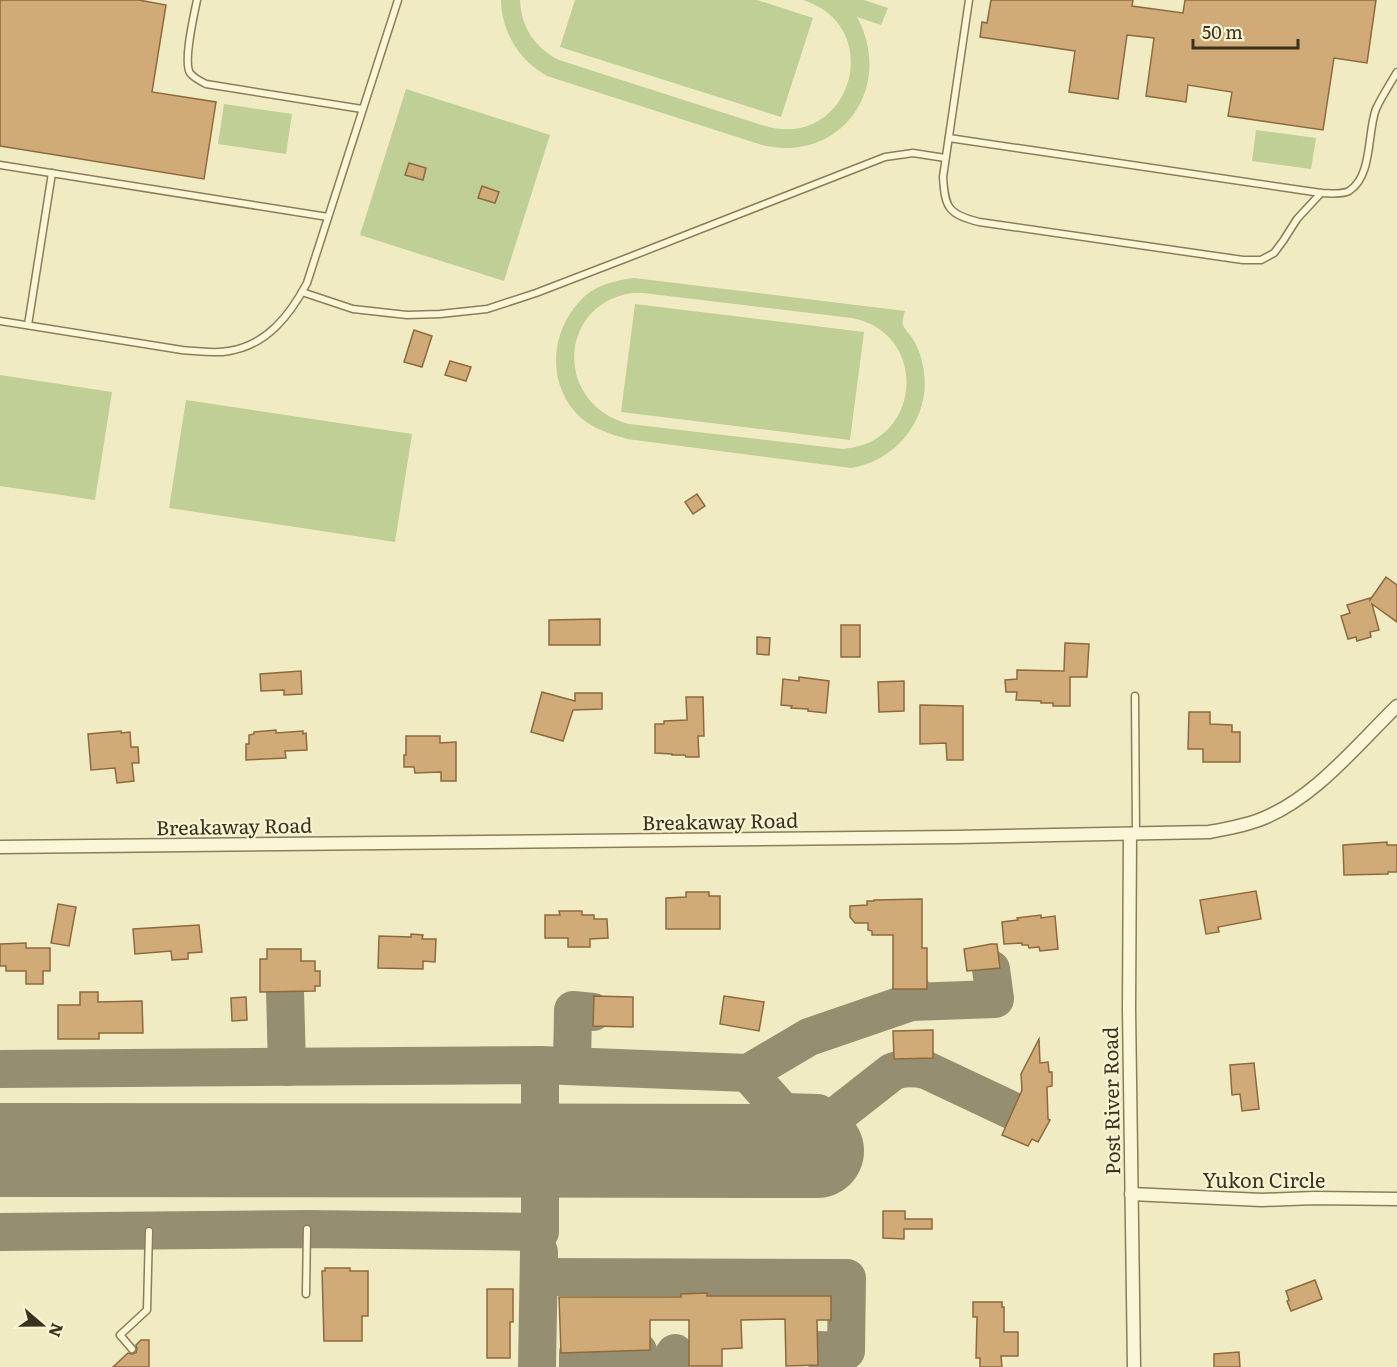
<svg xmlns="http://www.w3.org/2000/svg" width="1397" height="1367" viewBox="0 0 1397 1367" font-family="Literata,serif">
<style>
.green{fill:#bfcf96;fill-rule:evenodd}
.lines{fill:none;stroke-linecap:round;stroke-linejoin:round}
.taxiway{stroke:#968e70;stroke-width:38}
.runway{stroke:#968e70;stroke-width:94}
.building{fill:#d1ab77;stroke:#8d6a3d;stroke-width:1.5}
.service-casing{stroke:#8c7d59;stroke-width:9}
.minor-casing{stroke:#8c7d59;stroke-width:15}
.service{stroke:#fbf6d7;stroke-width:6}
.minor{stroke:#fbf6d7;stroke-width:12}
.labels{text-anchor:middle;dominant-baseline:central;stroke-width:4.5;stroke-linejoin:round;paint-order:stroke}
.street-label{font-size:20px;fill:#3b311e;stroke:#f7f3d3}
</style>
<rect width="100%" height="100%" fill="#f1ebc3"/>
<!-- green -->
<g class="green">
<path d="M501,0H520C521,27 535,48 559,60L765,126C850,151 888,27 803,0H864L888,8L881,25L857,17C895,87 841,164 762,145L547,76C519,60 502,33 501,0Z"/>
<path d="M575,0H757L813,18L781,117L560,47Z"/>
<path d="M406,89L550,135L504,281L360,235Z"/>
<path d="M224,104L292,114L286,154L218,144Z"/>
<path d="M1256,130L1316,138L1311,169L1252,161Z"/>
<path d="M634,278L905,311C904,314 902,321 903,325C904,328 908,333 911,336C916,344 920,352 922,362C935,411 901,460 851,468L627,439C611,434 593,429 581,418C549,389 549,341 574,308C579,302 584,296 590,292C603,283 619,280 634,278ZM632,293H643L852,318C930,333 922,444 843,449L629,424C553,404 558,304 632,293Z"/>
<path d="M635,304L864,332L850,440L621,412Z"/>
<path d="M0,375L112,392L95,500L0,486Z"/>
<path d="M186,400L412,434L395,542L169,508Z"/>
</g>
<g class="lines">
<!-- taxiway -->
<g class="taxiway">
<path d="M285,991L287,1067"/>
<path d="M911,1002L995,999L991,969"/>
<path d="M572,1066L573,1010L593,1012"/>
<path d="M0,1069L540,1065L748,1073L783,1112L818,1113L817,1151"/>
<path d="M748,1073L809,1037L911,1002V989"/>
<path d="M818,1123H827L892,1072C902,1067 915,1068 926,1070L1013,1111"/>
<path d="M0,1232L307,1229L540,1232V1065"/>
<path d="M539,1277L847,1278L846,1351L818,1350"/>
<path d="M578,1353V1367"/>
<path d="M537,1367L539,1252"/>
<path d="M607,1367V1352"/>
<path d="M637,1367L638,1351"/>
<path d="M666,1367L675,1353"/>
</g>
<!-- runway -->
<path class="runway" d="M0,1150L817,1151"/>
</g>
<!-- building -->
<g class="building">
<path d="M0,0H139L166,5L152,92L216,102L204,179L0,146Z"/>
<path d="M991,0H1133L1132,6L1183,13L1185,0H1376L1367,63L1334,58L1323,130L1228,116L1232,92L1188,85L1186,102L1146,96L1154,38L1127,35L1118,99L1069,92L1075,51L980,37L982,22L987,23Z"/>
<path d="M409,163L426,168L423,180L405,175Z"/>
<path d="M482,186L499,192L495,203L478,198Z"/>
<path d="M414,330L432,336L422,367L404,362Z"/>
<path d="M450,361L471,367L466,381L445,375Z"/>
<path d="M697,494L705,506L693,514L685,502Z"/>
<path d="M1386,577L1397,585V622L1372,604L1379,630L1370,632L1371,637L1357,641L1356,637L1348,639L1341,616L1350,613L1347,605L1370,598V600Z"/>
<path d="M600,619V645H549V620Z"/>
<rect x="841" y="625" width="19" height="32"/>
<path d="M757,637L770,638L769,655L757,654Z"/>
<path d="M1065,643L1089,644L1087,677H1070V706H1053V703H1041V701L1016,700L1017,692H1006L1005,680L1017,679V670L1064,671Z"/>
<path d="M301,671L302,694L284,695V690L261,691L260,674Z"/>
<path d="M799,677L829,681L826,713L808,711V709L791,708L792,706L781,705L783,679L799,681Z"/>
<path d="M904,681V711L879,712L878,682Z"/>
<path d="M542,692L575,701V693H602V709L573,710L563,741L531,732Z"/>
<path d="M686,697H703L704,736H698L699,757H686L685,755H672V754L655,753V724H664V721L687,720Z"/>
<path d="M920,705L963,706V760H947L946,743L920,744Z"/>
<path d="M1189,712H1210V724L1232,725V732H1240V762H1203V749H1188Z"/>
<path d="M276,730V733L303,731V734L306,733L307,750L285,751L286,758L246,760V744H249V735L254,734V732Z"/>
<path d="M121,731V733L130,732L131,747H138L139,763H132L134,781L117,783L115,768L91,770L88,734Z"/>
<path d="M406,736H440V743L456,742V781H441V772L415,773L414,767H404V755H406Z"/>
<path d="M1387,842V845H1397V872H1388V874L1344,875L1343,845Z"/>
<path d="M1256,891L1261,919L1218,927L1219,932L1206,934L1200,900Z"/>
<path d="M686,892H709V896H720V929H666V898L686,897Z"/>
<path d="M922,899V948H927V989H893V935H872V931L868,930V923H855L850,917V906L867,905V901H874V900Z"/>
<path d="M58,904L76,907L69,946L51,943Z"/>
<path d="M559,911H582V915H594V919H607L608,938L590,939V947H568V938H545V915H560Z"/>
<path d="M1041,915V918L1055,916L1058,949L1040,951L1039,947L1029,948L1028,945H1022V943L1004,944L1002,922L1018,920L1017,918Z"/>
<path d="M199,925L202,952L188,953V959L172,960L171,951L135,954L133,929Z"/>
<path d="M411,934L423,935L422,939H436L435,962L423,961V969L378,968L379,936L411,937Z"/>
<path d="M26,943V948H50V971H43V984H26V971H6V966H0V944Z"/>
<path d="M991,944H997L1000,968L967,971L964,949Z"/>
<path d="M267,949H301V961H315V971H320V986H315V991L260,992V959H267Z"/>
<path d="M80,992H98V1002L142,1001L143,1033H99V1039H58V1005H80Z"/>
<path d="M594,996L633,997V1027L593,1026Z"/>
<path d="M724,996L764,1002L759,1031L720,1024Z"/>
<path d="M246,997L247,1020L232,1021L231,998Z"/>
<path d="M933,1030V1058L894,1059L893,1031Z"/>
<path d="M1039,1039L1040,1063L1048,1062L1049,1072H1052V1086L1047,1087L1048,1119L1050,1120L1038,1142L1032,1139L1028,1146L1002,1135L1022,1090L1021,1074Z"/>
<path d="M1254,1063L1259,1109L1242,1111L1240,1094L1232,1095L1230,1065Z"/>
<path d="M883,1211H905V1219H932V1229H904V1239L883,1238Z"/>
<path d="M325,1268H350V1271H368V1316H362V1341H324L322,1271H325Z"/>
<path d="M1315,1280L1322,1299L1291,1311L1287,1301L1289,1300L1286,1291Z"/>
<path d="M487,1289H513V1322H510V1358H487Z"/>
<path d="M707,1293V1296H831V1320H817L818,1365L786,1366L785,1319L741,1320L742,1348L722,1349V1366H689V1320H650V1350L561,1353L559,1297H681V1294Z"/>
<path d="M973,1302H1002V1307H1004V1332H1018V1356H1001L1002,1367H980V1358H976L977,1317H973Z"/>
<path d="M141,1340H149V1367H113L128,1353L132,1354L136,1353L137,1349L136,1345Z"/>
<path d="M1239,1352L1240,1367H1214V1354Z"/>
</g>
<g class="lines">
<!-- service casing -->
<g class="service-casing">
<g id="service">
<path d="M197,0C194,15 183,61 190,73C194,78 200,81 206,84L362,109"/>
<path d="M969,0L943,177C945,208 948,214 979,222L1243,260H1261L1274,253L1283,241L1297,219L1321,193"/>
<path d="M949,138L1321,193C1329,193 1342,195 1349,191C1373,176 1367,132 1376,109C1382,96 1390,84 1397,72"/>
<path d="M0,165L328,217"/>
<path d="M302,292L353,309L407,315L440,314L487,309L536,293L627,258L885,157L913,153L945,158"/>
<path d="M0,321L182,350C198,351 214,354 229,351C267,345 290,315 307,283L398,0"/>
<path d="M28,325L52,173"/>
<path d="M1135,696L1136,833"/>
<path d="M306,1294L307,1229"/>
<path d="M132,1349L120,1335L147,1310L149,1231"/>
</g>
</g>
<!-- minor casing -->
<g class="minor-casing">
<g id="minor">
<path d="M1130,834L1129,1009L1134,1367"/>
<path d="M0,847L957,837L1209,832C1226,829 1243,826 1259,820C1313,800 1356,746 1397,706"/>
<path d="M1131,1194L1262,1200L1314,1198L1397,1199"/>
</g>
</g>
<!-- service -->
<use href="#service" class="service"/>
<!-- minor -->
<use href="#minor" class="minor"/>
</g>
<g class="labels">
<!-- street labels -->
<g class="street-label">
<text transform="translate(720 820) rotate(-1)">Breakaway Road</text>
<text transform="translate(234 825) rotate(-1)">Breakaway Road</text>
<text transform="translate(1110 1101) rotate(-91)">Post River Road</text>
<text x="1264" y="1179">Yukon Circle</text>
</g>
</g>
<!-- north arrow -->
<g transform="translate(42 1325) rotate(110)" stroke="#f7f3d3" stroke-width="4.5" paint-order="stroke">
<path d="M0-4.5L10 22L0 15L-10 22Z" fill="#3b311e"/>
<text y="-9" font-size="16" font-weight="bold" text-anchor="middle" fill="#3b311e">N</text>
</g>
<!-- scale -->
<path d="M1193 39v9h105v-9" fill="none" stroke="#3b311e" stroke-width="3"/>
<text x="1202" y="39" font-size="18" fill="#3b311e" stroke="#f7f3d3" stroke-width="4.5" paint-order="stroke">50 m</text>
</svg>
